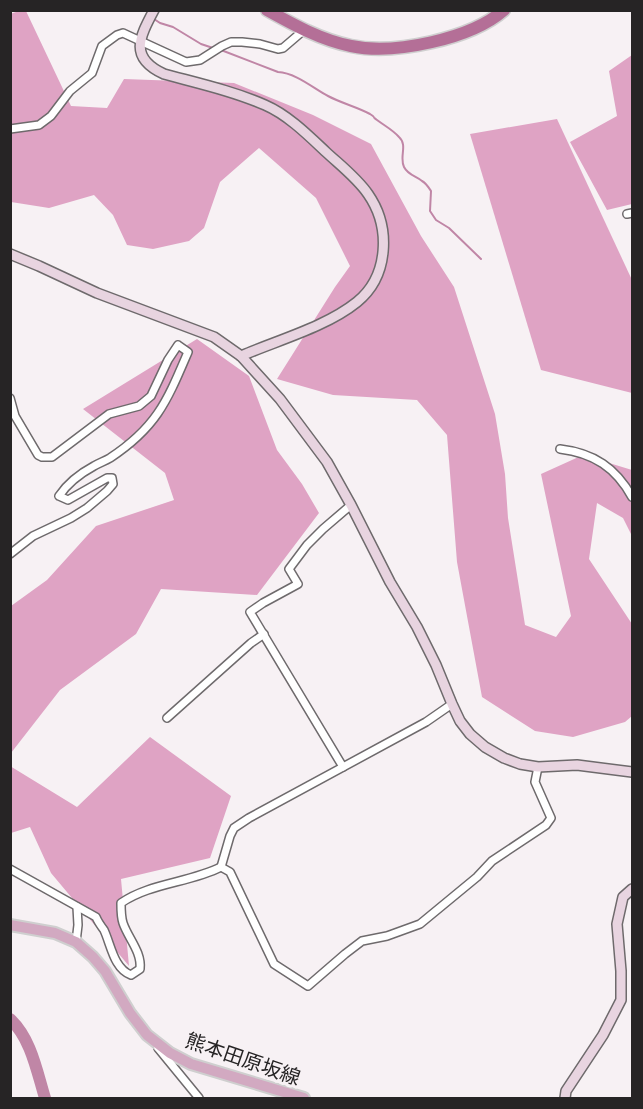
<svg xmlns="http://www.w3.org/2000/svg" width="643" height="1109" viewBox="0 0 643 1109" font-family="'DejaVu Sans','Noto Sans JP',sans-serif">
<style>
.forest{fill:#dfa3c4}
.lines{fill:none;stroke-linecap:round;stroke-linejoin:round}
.stream{stroke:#c086a6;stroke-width:2}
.river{stroke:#c086a6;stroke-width:12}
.street-casing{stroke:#6e6a6c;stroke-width:10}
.secondary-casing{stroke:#6e6a6c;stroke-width:12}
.primary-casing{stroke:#cfcfcf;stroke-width:14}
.highway-casing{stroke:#cfcfcf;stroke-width:15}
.street{stroke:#fff;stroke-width:7}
.secondary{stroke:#e8d4e0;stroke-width:9}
.primary{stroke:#d2a9c1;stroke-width:10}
.highway{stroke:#b46f97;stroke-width:12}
.rail{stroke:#3e3b3d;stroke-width:2;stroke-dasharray:8 8;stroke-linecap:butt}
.labels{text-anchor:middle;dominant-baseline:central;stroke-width:6;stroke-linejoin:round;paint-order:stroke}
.street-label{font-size:20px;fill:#262425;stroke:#f7f1f4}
</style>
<rect width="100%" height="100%" fill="#f7f1f4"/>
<!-- forest -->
<g class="forest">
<path d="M19,11H26L71,106L107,108L124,79L234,83L313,115L371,144L421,236L454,287L495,414L505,474L508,518L525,625L556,637L571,616L541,474L583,455L632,470V536L623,518L597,503L589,559L632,624V716L625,722L573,737L535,731L482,697L457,562L447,435L417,400L333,395L277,379L335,287L350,266L316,198L259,148L220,182L204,228L189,241L153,249L127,245L113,215L94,195L49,208L11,202L10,14Z"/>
<path d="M632,55V204L607,210L570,142L617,116L609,71Z"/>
<path d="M557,119L632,280V393L541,370L470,134Z"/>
<path d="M197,339L249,376L277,450L302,484L319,513L257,595L161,589L136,634L60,690L11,753V606L47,580L96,526L174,500L165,473L83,409Z"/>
<path d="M150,737L231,796L210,858L121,879L129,966L51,873L30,827L11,833L10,766L77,807Z"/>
</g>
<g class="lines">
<!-- stream -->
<g class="stream">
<path d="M154,19L160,23L173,27L201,44L216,49"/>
<path d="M221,50L278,72C296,73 313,88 328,96C341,103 357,107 370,114C378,119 370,115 377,120C385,126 393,130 399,137C408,145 399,157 404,167C408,175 416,176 422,181C426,183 429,188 431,191L430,211L436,220L449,228L481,259"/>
</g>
<!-- river -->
<path class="river" d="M10,1019C31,1038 37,1072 45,1098"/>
<!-- street casing -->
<g class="street-casing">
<g id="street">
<path d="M10,129L39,125L51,116L70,91L92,73L102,46L117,35L123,33L186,62L200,60L222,46L231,42H242L260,44L278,49L283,48L304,30"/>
<path d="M627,214L632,213"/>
<path d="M10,398L15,416L38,455L42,457H52L109,414L139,406L151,396L168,360L178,345L188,352C167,401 157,427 110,458C105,461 99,463 94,466C81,473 67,484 59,496L68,500L107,478H112L113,484L107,491L87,508L71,518L33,536L10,554"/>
<path d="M560,449C594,453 616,468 632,497"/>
<path d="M167,718L251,643L264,634"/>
<path d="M343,767L250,612L263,603L298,584L289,569L307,545L323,529L351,505"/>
<path d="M221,867L230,872L274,964L308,986L345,954L362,941L387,936L420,924L477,877L492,861L546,825L551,818L535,782L538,767"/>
<path d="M221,867L230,836L234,828L249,818L426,722L452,704"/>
<path d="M10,869L96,917C98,922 101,926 104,930C111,945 114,969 131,975L140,969C142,952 128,938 123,923C121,917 121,910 121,903C150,883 189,883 221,867"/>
<path d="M76,942L78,925L77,907"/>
<path d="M158,1048L199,1098"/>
</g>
</g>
<!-- secondary casing -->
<g class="secondary-casing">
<g id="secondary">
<path d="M154,10C139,38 129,58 164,74C197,83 233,91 265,105C288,115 308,135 326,152C340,165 357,178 368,194C391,227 389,276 357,302C326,327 278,340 241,356"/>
<path d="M10,254L39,266L97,293L214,337L241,356L280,399L327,462L351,505L390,582L417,627L436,665L452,704L460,721L470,734L485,747L504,758L520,764L538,767L577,765L632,772"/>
<path d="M565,1098L566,1091L603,1035L621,1000V971L617,924L623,897L632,889"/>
</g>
</g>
<!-- primary casing -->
<g class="primary-casing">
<path id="primary" d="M10,925L55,933L76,942L93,957L105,971L130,1013L147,1035L170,1053L191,1064L304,1098"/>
</g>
<!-- highway casing -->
<g class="highway-casing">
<path id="highway" d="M267,10C294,25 321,40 351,46C394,55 471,39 504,10"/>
</g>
<!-- street -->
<use href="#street" class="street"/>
<!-- secondary -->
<use href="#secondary" class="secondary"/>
<!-- primary -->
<use href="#primary" class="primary"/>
<!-- highway -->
<use href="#highway" class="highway"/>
<!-- rail -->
<path class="rail" d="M100,1098H146"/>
</g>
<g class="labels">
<!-- street labels -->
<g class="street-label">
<text transform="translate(243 1059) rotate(19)">熊本田原坂線</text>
</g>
</g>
<!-- border -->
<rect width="643" height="1109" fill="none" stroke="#262425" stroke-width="24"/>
</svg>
